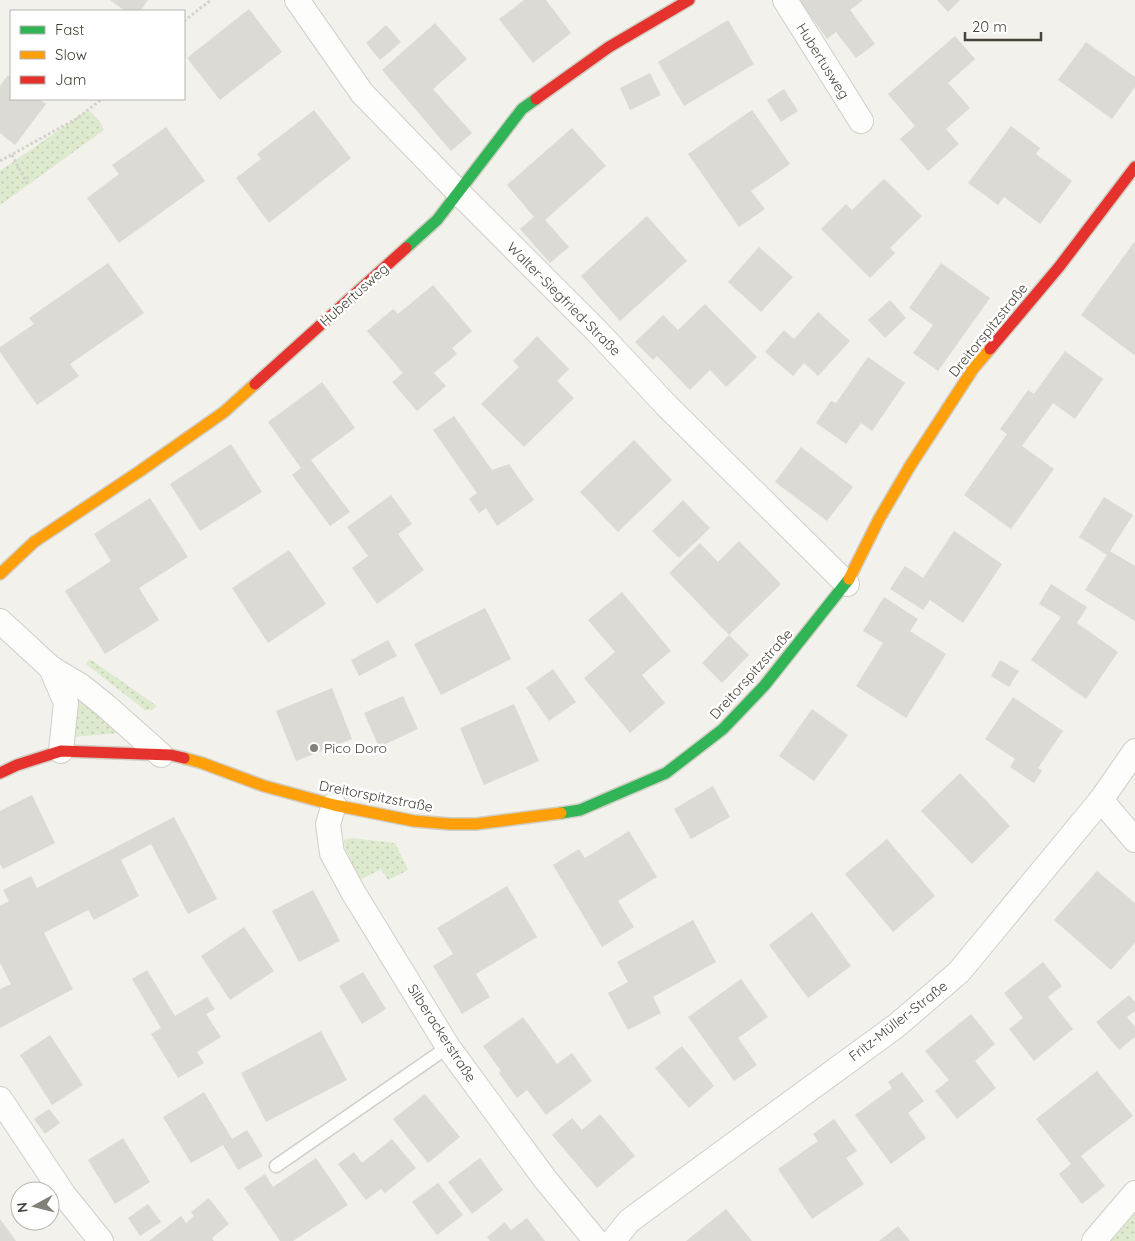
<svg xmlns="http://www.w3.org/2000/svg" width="1135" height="1241" viewBox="0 0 1135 1241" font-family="Quicksand,sans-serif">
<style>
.green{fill:url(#green-dots)}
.building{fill:#dbdad5}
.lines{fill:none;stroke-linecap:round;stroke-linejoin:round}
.lane-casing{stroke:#d0ceca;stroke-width:15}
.street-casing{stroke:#d0ceca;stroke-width:26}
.fast-casing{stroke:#d0cec3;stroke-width:14}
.slow-casing{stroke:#d0cec3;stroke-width:14}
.jam-casing{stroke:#d0cec3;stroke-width:14}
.path{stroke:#d2d1cb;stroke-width:3;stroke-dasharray:2.5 2.5;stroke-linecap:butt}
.lane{stroke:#fdfdfc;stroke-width:12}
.street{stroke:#fdfdfc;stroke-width:24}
.fast{stroke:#30b455;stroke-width:11}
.slow{stroke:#ff9f0a;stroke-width:11}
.jam{stroke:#e5322d;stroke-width:11}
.poi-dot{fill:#838077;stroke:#fff;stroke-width:2}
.labels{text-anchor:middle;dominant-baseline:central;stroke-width:5;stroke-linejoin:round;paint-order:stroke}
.street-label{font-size:14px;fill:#474338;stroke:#fff}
.poi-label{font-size:14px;fill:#474338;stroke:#fff;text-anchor:start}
</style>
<defs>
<pattern id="green-dots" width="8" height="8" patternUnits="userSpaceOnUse" patternTransform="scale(1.25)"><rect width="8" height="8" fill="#ddeace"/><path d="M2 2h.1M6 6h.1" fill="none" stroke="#bfcab2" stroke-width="1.8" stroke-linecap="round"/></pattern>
</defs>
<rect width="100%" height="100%" fill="#f2f1ec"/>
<!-- green -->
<g class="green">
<path d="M88,110L99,120L104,130L0,205V171Z"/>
<path d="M90,659L157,706L152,710H145L86,664Z"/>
<path d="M73,696L122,726V733L70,737Z"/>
<path d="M352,838L395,843L408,870L388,880L381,869L360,880L345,848L344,840Z"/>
<path d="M1135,1207V1241H1106Z"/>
</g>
<!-- building -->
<g class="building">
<path d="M110,0H148L140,11H125Z"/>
<path d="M524,0H546L571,33L533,63L499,19Z"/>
<path d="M799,0H863L850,10L875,44L856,58L836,32L827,39Z"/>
<path d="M937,0H960L948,12Z"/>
<path d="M249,9L282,52L220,100L187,58Z"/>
<path d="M728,20L754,64L684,106L658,62Z"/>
<path d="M435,23L467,59L433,89L472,133L451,151L382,70Z"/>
<path d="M386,25L401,42L380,60L366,43Z"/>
<path d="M955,36L975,59L948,83L970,108L946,129L959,144L928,171L900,139L915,126L888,94Z"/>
<path d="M1086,42L1135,77V87L1112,119L1058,80Z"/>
<path d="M650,73L661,95L630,110L620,88Z"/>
<path d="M8,75L11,78V99H39L46,104L15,145L0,133V86Z"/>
<path d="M784,89L798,111L781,122L767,100Z"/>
<path d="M314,110L351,158L269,223L236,178L261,159L257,154Z"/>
<path d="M752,110L790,164L751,191L765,209L739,227L688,154Z"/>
<path d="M1011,126L1040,148L1036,154L1072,181L1040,224L1004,197L998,205L968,183Z"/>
<path d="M166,127L205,181L119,243L87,198L119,174L112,165Z"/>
<path d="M572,128L606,166L545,220L569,247L550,263L520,229L534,217L507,185Z"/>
<path d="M884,179L922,216L890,248L895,253L870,278L821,229L846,204L852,210Z"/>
<path d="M647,216L687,261L620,321L581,276Z"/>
<path d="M1135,241V353L1134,355L1081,315Z"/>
<path d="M759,247L793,277L761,312L728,282Z"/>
<path d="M108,263L144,313L70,364L79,376L37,405L0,352V347L34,324L29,318Z"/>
<path d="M941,263L990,298L938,371L913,353L933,325L909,308Z"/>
<path d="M433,285L472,331L452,348L457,354L434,373L446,386L417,411L392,382L403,373L367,331L393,309L398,314Z"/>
<path d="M890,300L906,318L885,338L868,320Z"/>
<path d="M705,304L757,357L726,387L710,370L690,390L657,356L653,360L635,342L663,315L678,330Z"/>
<path d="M818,312L850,341L818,376L804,363L793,376L765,352L784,330L794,339Z"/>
<path d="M537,336L569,369L557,381L574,398L524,447L481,404L519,367L513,361Z"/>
<path d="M1065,351L1103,379L1075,419L1053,403L1022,446L1054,469L1011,529L964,495L1007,434L1000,429L1028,390L1034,394Z"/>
<path d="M868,357L905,383L872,431L861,423L846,444L816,423L831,401L836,403Z"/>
<path d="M322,382L355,428L311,460L350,512L330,526L292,475L301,468L268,422Z"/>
<path d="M454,416L492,470L509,464L534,500L497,526L486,508L479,513L469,499L477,493L433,430Z"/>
<path d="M634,440L672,480L618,532L580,492Z"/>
<path d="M231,444L262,492L200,531L170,484Z"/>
<path d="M801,447L853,487L827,521L775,482Z"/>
<path d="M391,495L412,524L398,534L424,570L377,604L352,568L368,556L347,527Z"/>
<path d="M1104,497L1133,515L1110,551L1135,566V621L1085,590L1107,555L1079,537Z"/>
<path d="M150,498L188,557L139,588L159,620L105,654L65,591L111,561L94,534Z"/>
<path d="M683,500L710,528L679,558L652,531Z"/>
<path d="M954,531L1002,564L963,623L930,600L923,610L890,589L905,566L923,578Z"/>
<path d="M739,541L781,584L729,635L669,573L700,543L718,562Z"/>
<path d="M289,550L326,604L268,643L232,588Z"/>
<path d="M1051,584L1087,607L1077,623L1118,652L1086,699L1031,660L1061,617L1039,604Z"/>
<path d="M622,592L671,651L642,675L665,703L630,733L584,678L615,652L588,620Z"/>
<path d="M884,597L918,619L910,631L946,654L906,718L856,686L883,643L863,631Z"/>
<path d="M485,608L511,659L441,695L414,644Z"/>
<path d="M729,635L749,655L722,683L702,663Z"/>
<path d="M388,640L397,656L359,676L351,660Z"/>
<path d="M1000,660L1019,671L1009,687L991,676Z"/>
<path d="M553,669L576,702L549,721L526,688Z"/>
<path d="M332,688L352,739L296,761L276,711Z"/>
<path d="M403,696L418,729L379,747L364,713Z"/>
<path d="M1013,697L1063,731L1038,768L1042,771L1034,783L1010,767L1015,759L985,739Z"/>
<path d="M514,704L539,761L484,785L460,728Z"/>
<path d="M812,709L848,735L814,781L779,756Z"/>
<path d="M960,773L1010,826L972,864L921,811Z"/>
<path d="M713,786L730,817L691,839L674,809Z"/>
<path d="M32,795L55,843L3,869L0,864V811Z"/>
<path d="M174,817L217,899L188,914L151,844L121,860L139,896L94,920L88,910L44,933L73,989L0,1028V989L11,984L0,963V906L9,901L3,890L31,876L37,888Z"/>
<path d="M629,831L657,877L618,901L634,927L602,947L553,865L579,849L585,858Z"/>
<path d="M887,839L935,896L893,932L845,874Z"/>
<path d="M1097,871L1135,903V943L1111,970L1054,920Z"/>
<path d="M507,886L537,937L476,974L490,997L462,1014L433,966L453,954L437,928Z"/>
<path d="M313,890L340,941L299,962L272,911Z"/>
<path d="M812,912L851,966L808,998L769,945Z"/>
<path d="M693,920L716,962L653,997L661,1013L628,1030L608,993L628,982L617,962Z"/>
<path d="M244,927L274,971L230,1000L201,956Z"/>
<path d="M1043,962L1062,986L1048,997L1073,1029L1034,1061L1009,1029L1023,1018L1004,993Z"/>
<path d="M147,970L175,1016L207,997L215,1009L206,1014L221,1037L197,1052L204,1063L178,1078L151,1034L161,1028L132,979Z"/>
<path d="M363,972L386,1009L362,1024L339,986Z"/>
<path d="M741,979L768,1017L738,1038L757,1065L734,1081L688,1017Z"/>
<path d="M1129,995L1135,1002V1011L1127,1017L1135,1027V1037L1119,1050L1096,1022Z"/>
<path d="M971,1014L995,1044L975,1061L996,1088L957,1119L935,1091L949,1080L925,1051Z"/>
<path d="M523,1017L557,1064L572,1053L592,1081L546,1115L527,1090L517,1098L499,1073L501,1071L483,1046Z"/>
<path d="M321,1031L347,1080L266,1122L241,1073Z"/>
<path d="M50,1035L83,1085L52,1105L20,1055Z"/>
<path d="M682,1046L714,1086L689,1108L655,1068Z"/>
<path d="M1097,1071L1133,1116L1081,1156L1105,1186L1082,1204L1059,1174L1071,1164L1036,1119Z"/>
<path d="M902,1072L924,1101L908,1113L926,1138L891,1164L855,1115L892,1088L888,1082Z"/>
<path d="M204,1092L232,1139L247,1130L263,1156L238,1170L223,1145L191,1163L163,1117Z"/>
<path d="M425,1094L460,1137L428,1163L393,1119Z"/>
<path d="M49,1109L60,1123L45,1134L34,1119Z"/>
<path d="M600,1114L635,1156L597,1188L552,1135L572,1118L582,1130Z"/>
<path d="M834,1119L857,1151L846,1158L864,1184L812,1219L778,1169L818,1141L813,1134Z"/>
<path d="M123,1138L150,1182L115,1204L88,1160Z"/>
<path d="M392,1139L416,1168L385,1193L381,1189L366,1200L338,1164L354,1152L362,1163Z"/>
<path d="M316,1158L348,1205L293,1241H280L244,1188L265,1174L273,1187Z"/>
<path d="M480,1158L503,1190L472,1214L448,1182Z"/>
<path d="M438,1183L463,1215L437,1235L412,1202Z"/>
<path d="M209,1198L229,1224L212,1238L214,1241H149L181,1216L186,1223L194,1216L191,1212Z"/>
<path d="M148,1204L161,1222L140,1236L128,1218Z"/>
<path d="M726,1209L752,1241H686Z"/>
<path d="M527,1218L545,1241H490L487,1237L505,1222L511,1230Z"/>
<path d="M0,1219L16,1241H0Z"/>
<path d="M898,1226L910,1241H879Z"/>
</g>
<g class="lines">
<!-- lane casing -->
<g class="lane-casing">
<path id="lane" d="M276,1166L448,1047"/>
</g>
<!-- street casing -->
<g class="street-casing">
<g id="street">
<path d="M297,0L362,93L459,193L596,330L667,406L847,584"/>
<path d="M785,0L861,121"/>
<path d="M0,621L51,668L81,686L106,706L161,755"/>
<path d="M51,668L66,703L61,751"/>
<path d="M1101,800L1135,840"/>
<path d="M334,805L328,824L332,853L353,892L448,1047L545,1179L596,1241"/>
<path d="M0,1099L64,1195L101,1241"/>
<path d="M613,1241L629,1221L896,1026L959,972L1101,800L1135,751"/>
<path d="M1094,1241L1135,1193"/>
</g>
</g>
<!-- fast casing -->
<g class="fast-casing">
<g id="fast">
<path d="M406,248L437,220L522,109L536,99"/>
<path d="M561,813L580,810L666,773L723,729L764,686L849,579"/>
</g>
</g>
<!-- slow casing -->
<g class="slow-casing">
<g id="slow">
<path d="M0,574L34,542L140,471L224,412L255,384"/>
<path d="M849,579L879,519L910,466L973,369L990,349"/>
<path d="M184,758L202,763L264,786L334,805L414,821L450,824H476L561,813"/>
</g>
</g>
<!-- jam casing -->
<g class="jam-casing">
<g id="jam">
<path d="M536,99L609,47L689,0"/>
<path d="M990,349L1059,267L1135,167"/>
<path d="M255,384L406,248"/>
<path d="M0,773L17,765L61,751L171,755L184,758"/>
</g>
</g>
<!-- path -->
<g class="path">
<path d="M184,21L211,0"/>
<path d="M12,155L28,185"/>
<path d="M0,161L76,119L102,99"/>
</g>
<!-- lane -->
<use href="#lane" class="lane"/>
<!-- street -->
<use href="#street" class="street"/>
<!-- fast -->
<use href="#fast" class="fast"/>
<!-- slow -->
<use href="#slow" class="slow"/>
<!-- jam -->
<use href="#jam" class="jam"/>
</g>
<!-- markers -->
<circle class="poi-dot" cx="314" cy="748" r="5"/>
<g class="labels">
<!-- street labels -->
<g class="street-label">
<text transform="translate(823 61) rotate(58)">Hubertusweg</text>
<text transform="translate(354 295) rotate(-42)">Hubertusweg</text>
<text transform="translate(564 299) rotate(45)">Walter-Siegfried-Straße</text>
<text transform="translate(988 330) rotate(-51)">Dreitorspitzstraße</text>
<text transform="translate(751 674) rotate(-48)">Dreitorspitzstraße</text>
<text transform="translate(376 796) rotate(11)">Dreitorspitzstraße</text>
<text transform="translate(898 1021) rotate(-38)">Fritz-Müller-Straße</text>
<text transform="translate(442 1033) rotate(57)">Silberackerstraße</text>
</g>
<!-- poi labels -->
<g class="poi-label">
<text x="324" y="748">Pico Doro</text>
</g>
</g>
<!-- legend -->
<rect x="10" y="10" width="175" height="90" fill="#ffffff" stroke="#b5b4af"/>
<rect x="20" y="26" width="25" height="8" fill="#30b455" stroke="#b5b4af"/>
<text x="55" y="35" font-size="15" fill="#474338">Fast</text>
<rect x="20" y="51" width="25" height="8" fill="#ff9f0a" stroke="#b5b4af"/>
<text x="55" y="60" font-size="15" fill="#474338">Slow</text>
<rect x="20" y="76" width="25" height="8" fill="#e5322d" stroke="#b5b4af"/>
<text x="55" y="85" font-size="15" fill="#474338">Jam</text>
<!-- north arrow -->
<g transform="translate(35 1206) rotate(263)"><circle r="24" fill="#ffffff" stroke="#b5b4af"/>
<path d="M0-4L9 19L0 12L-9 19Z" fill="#838077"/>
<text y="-8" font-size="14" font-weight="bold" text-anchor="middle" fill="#474338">N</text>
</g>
<!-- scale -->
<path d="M965 32v8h76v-8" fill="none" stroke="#474338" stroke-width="2.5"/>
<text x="972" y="32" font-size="15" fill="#474338" stroke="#ffffff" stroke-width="4" paint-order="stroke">20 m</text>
</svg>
